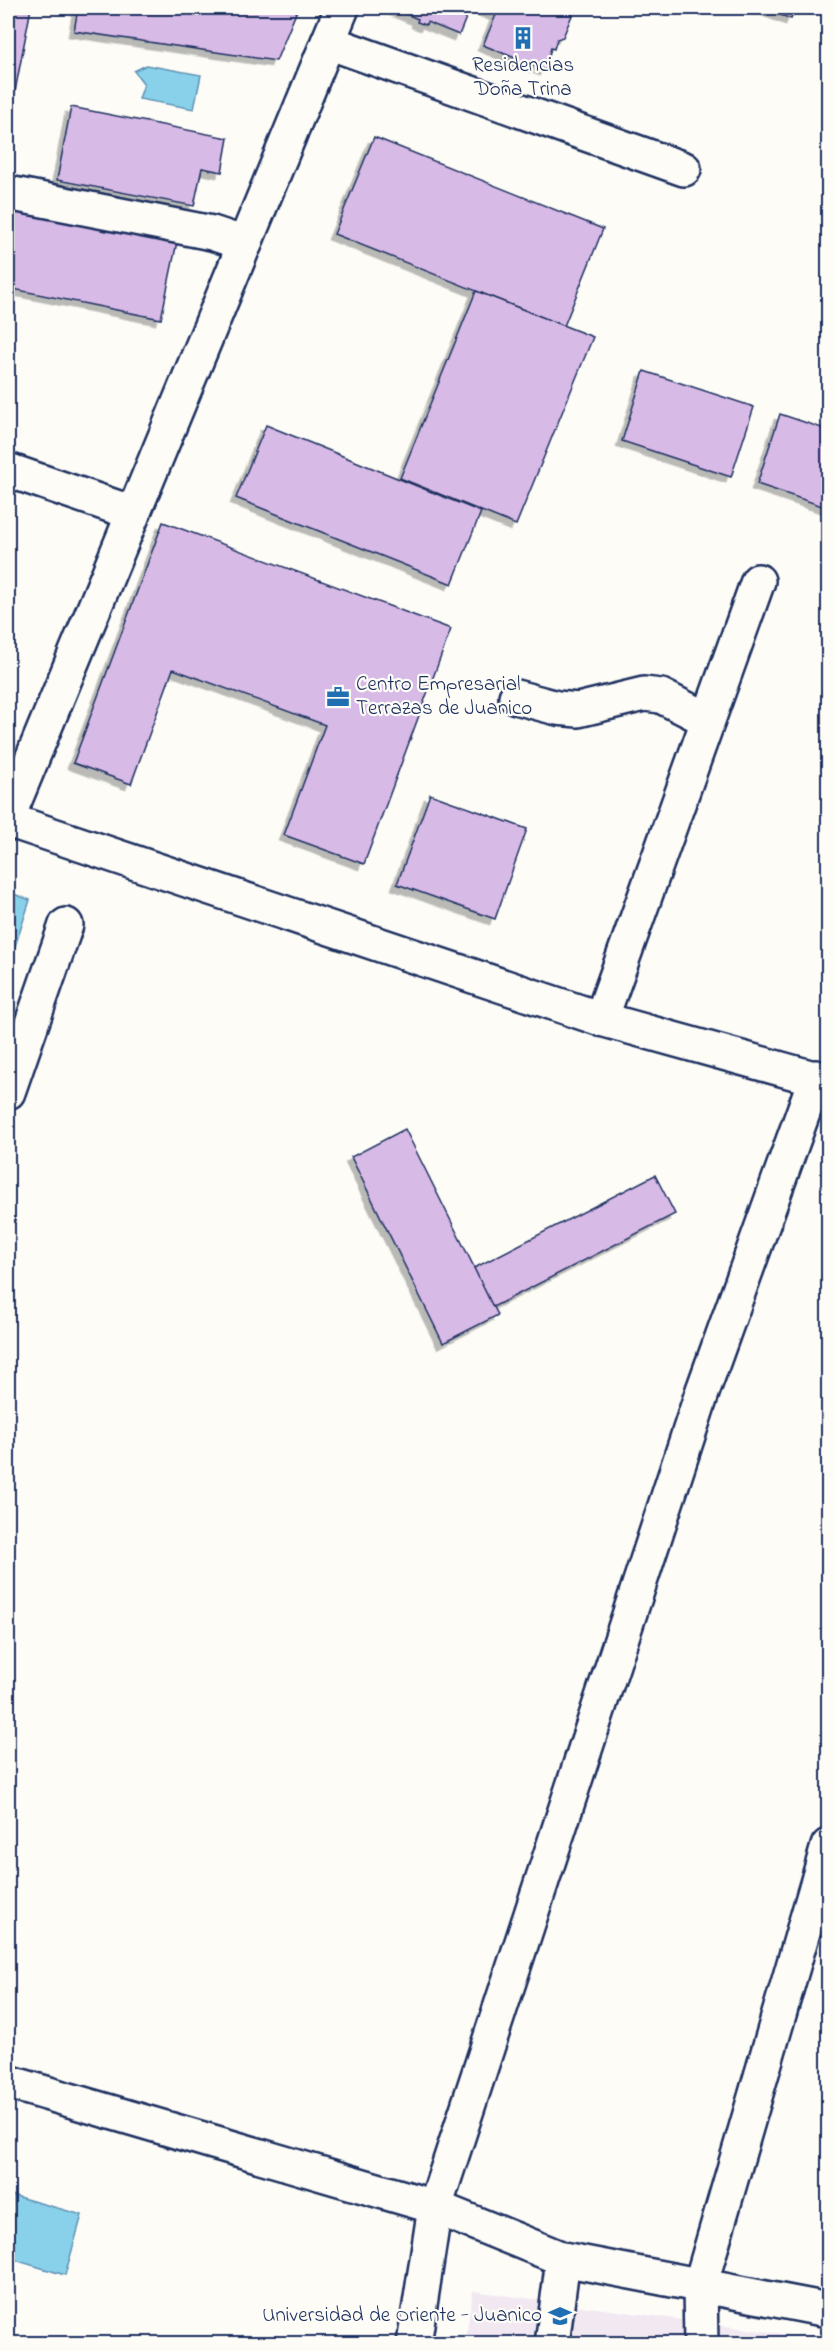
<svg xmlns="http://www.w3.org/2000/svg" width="836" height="2351" viewBox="0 0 836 2351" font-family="'Indie Flower',sans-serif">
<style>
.built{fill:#f2e8f2}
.water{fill:#89d1ea;stroke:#5d90b2;stroke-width:1.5}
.building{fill:#d8bae7;stroke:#1b2f5e;stroke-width:1.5;filter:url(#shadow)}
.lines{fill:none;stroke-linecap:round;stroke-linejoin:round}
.minor-casing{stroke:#1b2f5e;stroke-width:38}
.minor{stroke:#fdfcf7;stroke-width:33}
.labels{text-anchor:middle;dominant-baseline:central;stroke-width:4.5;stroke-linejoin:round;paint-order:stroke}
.poi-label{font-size:21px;fill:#1b2f5e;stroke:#fdfcf7}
</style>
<defs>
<filter id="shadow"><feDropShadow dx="-5.5" dy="5.5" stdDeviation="0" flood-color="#0004"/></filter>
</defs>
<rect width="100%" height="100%" fill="#fdfcf7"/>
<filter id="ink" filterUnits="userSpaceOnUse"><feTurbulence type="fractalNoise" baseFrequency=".0167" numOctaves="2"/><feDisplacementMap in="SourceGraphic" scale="12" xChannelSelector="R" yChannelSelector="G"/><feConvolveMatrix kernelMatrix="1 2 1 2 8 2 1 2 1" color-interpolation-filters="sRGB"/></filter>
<g filter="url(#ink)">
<!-- built -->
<path class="built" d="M473,2291L828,2340V2344H465Z"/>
<!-- water -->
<g class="water">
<path d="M146,65L201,75L194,109L139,99L144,84L134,71Z"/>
<path d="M8,892L30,900L9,965L8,964Z"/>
<path d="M8,2194L82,2215L65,2275L8,2258Z"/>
</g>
<!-- building -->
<g class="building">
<path d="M8,8H31L8,128Z"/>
<path d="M78,8H298L276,61L74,31Z"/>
<path d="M391,8H470L459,35L427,22L426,25L417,22L418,19Z"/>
<path d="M479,8H575L563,37L557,39L554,49L551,48L545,70L524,62L523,65L514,61L515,58L483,45L496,15Z"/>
<path d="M763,8H796L791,19Z"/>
<path d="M71,107L228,138L222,172L202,168L194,206L57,180Z"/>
<path d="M374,137L603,229L564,326L334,234Z"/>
<path d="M8,203L178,237L161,319L8,288Z"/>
<path d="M476,291L593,337L516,525L400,478Z"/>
<path d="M644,371L754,407L731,477L622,441Z"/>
<path d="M780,414L828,430V508L757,484Z"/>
<path d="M266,425L481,512L452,584L236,498Z"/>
<path d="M163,522L451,629L364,864L284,835L325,725L173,669L131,784L73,763Z"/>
<path d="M430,794L527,829L495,919L397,884Z"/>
<path d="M405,1129L498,1315L443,1343L351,1157Z"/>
<path d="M655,1175L675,1214L493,1307L474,1268Z"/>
</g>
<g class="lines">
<!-- minor casing -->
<g class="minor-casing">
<g id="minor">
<path d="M328,42L684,169"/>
<path d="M8,193L212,233L245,244"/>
<path d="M8,470L133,513"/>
<path d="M516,697L557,708L578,710L644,694L661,696L708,720"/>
<path d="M8,817L342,8"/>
<path d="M8,820L601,1019L828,1082"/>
<path d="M601,1019L758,581"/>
<path d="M8,1092L66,925"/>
<path d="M8,2082L435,2207L563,2259L828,2310"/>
<path d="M414,2344L435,2207L703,1390L816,1077"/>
<path d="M552,2344L563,2259"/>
<path d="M701,2344L700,2286L828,1846"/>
</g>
</g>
<!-- minor -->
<use href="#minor" class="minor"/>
</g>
</g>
<!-- icons -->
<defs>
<g id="building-bare" transform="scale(1.8)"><path d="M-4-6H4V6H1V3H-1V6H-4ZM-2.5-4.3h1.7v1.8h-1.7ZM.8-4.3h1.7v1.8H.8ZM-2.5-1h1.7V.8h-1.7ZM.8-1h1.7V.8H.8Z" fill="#1f6fb2" stroke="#fdfcf7" stroke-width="2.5" paint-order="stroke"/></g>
<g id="office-bare" transform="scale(1.8)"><path d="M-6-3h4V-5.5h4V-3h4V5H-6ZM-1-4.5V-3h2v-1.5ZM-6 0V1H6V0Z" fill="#1f6fb2" stroke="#fdfcf7" stroke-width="2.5" paint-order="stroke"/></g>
<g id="university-bare" transform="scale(1.8)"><path d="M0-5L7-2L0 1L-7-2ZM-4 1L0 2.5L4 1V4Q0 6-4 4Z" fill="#1f6fb2" stroke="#fdfcf7" stroke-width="2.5" paint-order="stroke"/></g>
</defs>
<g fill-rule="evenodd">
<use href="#building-bare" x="523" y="38"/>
<use href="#office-bare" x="338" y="697"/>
<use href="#university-bare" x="560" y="2316"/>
</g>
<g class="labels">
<!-- poi labels -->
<g class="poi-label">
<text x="523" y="66">Residencias<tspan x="523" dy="24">Doña Trina</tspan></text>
<text x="356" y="685" text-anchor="start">Centro Empresarial<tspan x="356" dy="24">Terrazas de Juanico</tspan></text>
<text x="542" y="2316" text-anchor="end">Universidad de Oriente - Juanico</text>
</g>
</g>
<!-- margin -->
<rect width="836" height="2351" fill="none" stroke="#fdfcf7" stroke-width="30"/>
<rect x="15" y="15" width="806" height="2321" fill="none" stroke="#1b2f5e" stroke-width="2" filter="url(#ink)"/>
</svg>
